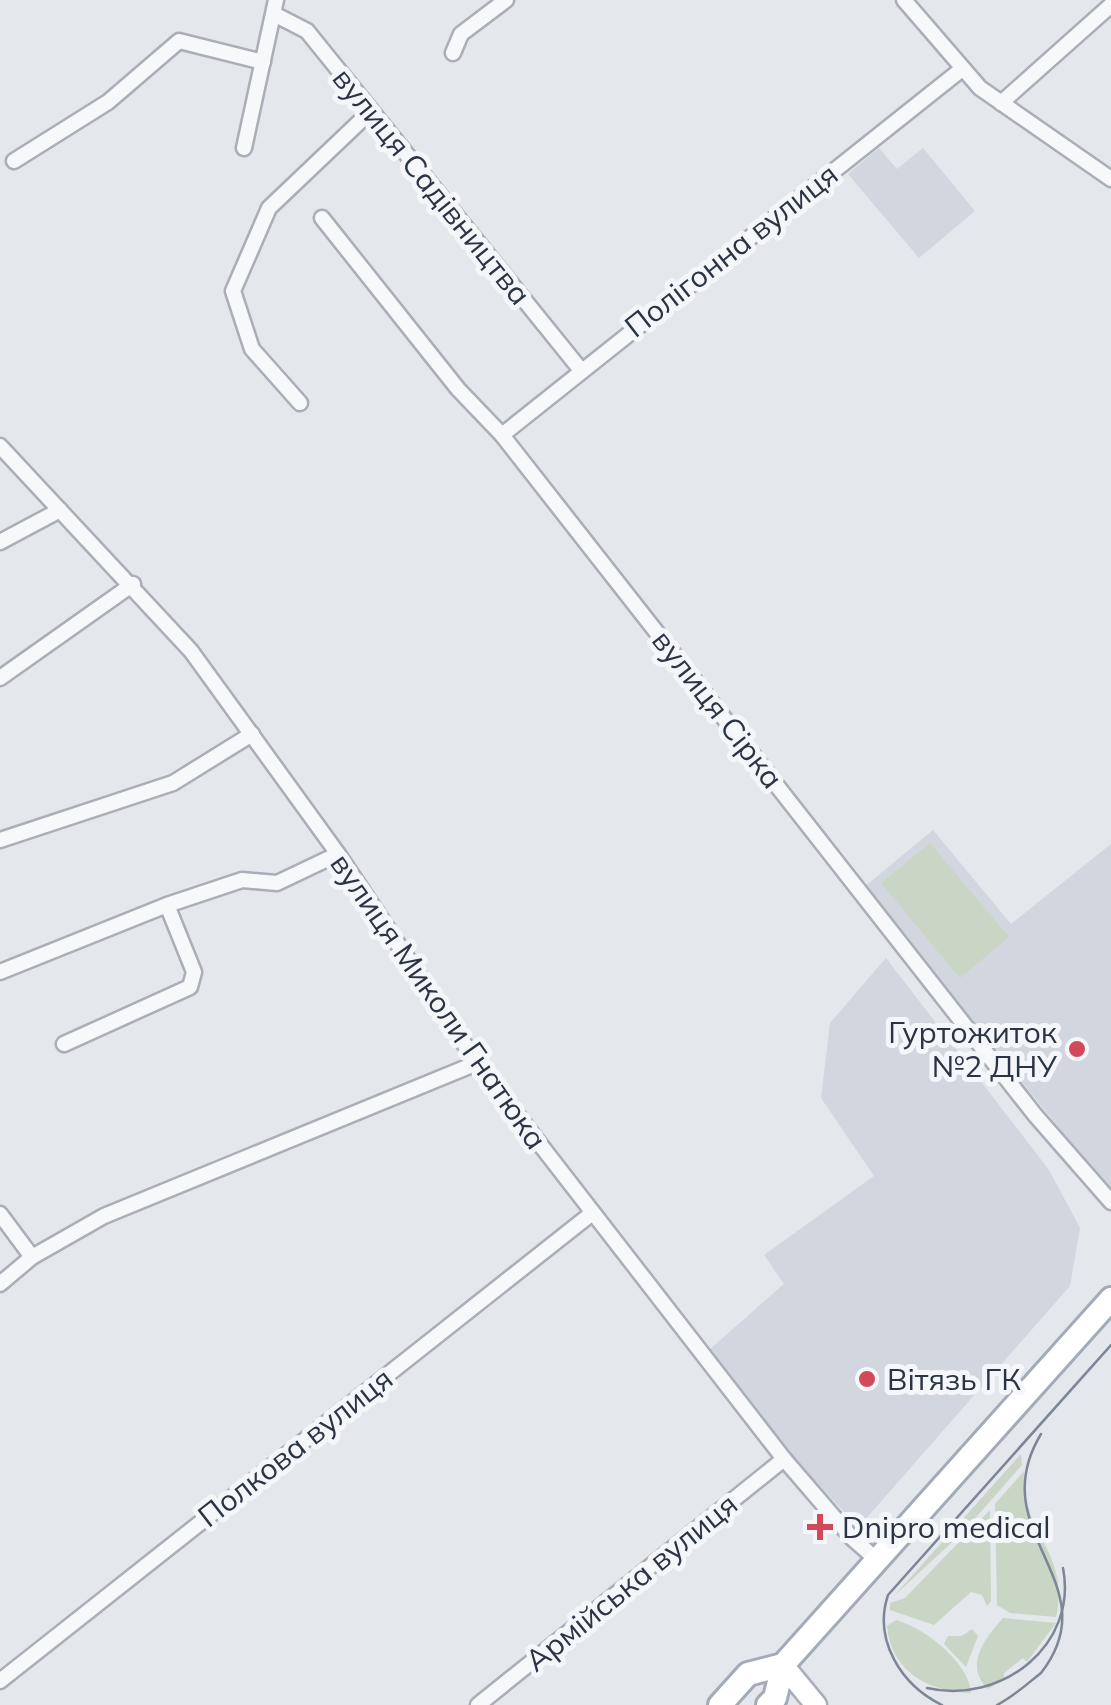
<svg xmlns="http://www.w3.org/2000/svg" width="1111" height="1705" viewBox="0 0 1111 1705" font-family="Mulish,sans-serif">
<style>
.built{fill:#d2d6de}
.green{fill:#c9d6c5}
.lines{fill:none;stroke-linecap:round;stroke-linejoin:round}
.street-casing{stroke:#a9aeb7;stroke-width:19}
.secondary-casing{stroke:#a9aeb7;stroke-width:25}
.primary-casing{stroke:#a3abb8;stroke-width:28}
.street{stroke:#f7f8fa;stroke-width:14}
.secondary{stroke:#fff;stroke-width:20}
.primary{stroke:#fff;stroke-width:22}
.tram{stroke:#7d8696;stroke-width:2.5}
.poi-dot{fill:#d1495b;stroke:#f4f6f9;stroke-width:4}
.labels{text-anchor:middle;dominant-baseline:central;stroke-width:10;stroke-linejoin:round;paint-order:stroke}
.street-label{font-size:30px;fill:#2b3445;stroke:#f4f6f9}
.poi-label{font-size:30px;fill:#2b3445;stroke:#f4f6f9;text-anchor:start}
</style>
<rect width="100%" height="100%" fill="#e4e7ec"/>
<!-- built -->
<g class="built">
<path d="M879,148L897,169L923,148L975,211L919,258L848,174Z"/>
<path d="M933,830L1011,924L1111,844V1192L864,887Z"/>
<path d="M886,958L1049,1170L1080,1228L1070,1286L863,1522L846,1514L790,1454L709,1350L784,1284L764,1255L874,1176L821,1098L830,1023Z"/>
</g>
<!-- green -->
<g class="green">
<path d="M930,843L1009,937L960,978L881,883Z"/>
<path d="M1021,1454L1022,1465L963,1532L893,1597Z"/>
<path d="M1024,1471C1020,1533 1071,1552 1056,1617L1010,1613L997,1605L995,1504Z"/>
<path d="M990,1510L991,1601L987,1606L982,1595L971,1592L934,1625L890,1610V1603L905,1598Z"/>
<path d="M1003,1618L1056,1623L1027,1662L1023,1658L1003,1674L1005,1679L988,1689C964,1666 984,1639 1003,1618Z"/>
<path d="M896,1620C923,1627 969,1662 971,1693C929,1692 891,1672 887,1626Z"/>
<path d="M972,1629L978,1636L966,1667L944,1644L948,1636H962Z"/>
</g>
<g class="lines">
<!-- street casing -->
<g class="street-casing">
<g id="street">
<path d="M904,0L980,88L1111,179"/>
<path d="M274,14L307,31L580,369"/>
<path d="M453,53L461,34L506,0"/>
<path d="M1001,103L1111,5"/>
<path d="M244,148L276,0"/>
<path d="M14,161L108,102L179,41L263,62"/>
<path d="M322,218L458,389L502,435L1035,1115L1111,1202"/>
<path d="M300,403L252,349L233,291L269,208L371,111"/>
<path d="M502,435L962,69"/>
<path d="M0,446L191,651L338,854L477,1063L784,1459L852,1538L876,1559"/>
<path d="M0,542L60,510"/>
<path d="M0,678L133,584"/>
<path d="M0,840L173,783L252,734"/>
<path d="M0,972L167,905L242,880L277,883L338,854"/>
<path d="M64,1044L190,987L194,972L167,905"/>
<path d="M0,1214L32,1257"/>
<path d="M0,1284L32,1257L104,1216L477,1063"/>
<path d="M0,1681L591,1214"/>
<path d="M478,1705L784,1459"/>
</g>
</g>
<!-- secondary casing -->
<g class="secondary-casing">
<path id="secondary" d="M783,1665L816,1705"/>
</g>
<!-- primary casing -->
<g class="primary-casing">
<g id="primary">
<path d="M720,1705L748,1674L783,1665"/>
<path d="M768,1705L775,1698L783,1665L1111,1299"/>
</g>
</g>
<!-- street -->
<use href="#street" class="street"/>
<!-- secondary -->
<use href="#secondary" class="secondary"/>
<!-- primary -->
<use href="#primary" class="primary"/>
<!-- tram -->
<g class="tram">
<path d="M927,1688C1002,1705 1078,1645 1063,1568"/>
<path d="M942,1705C901,1685 873,1640 888,1595L1111,1345"/>
<path d="M997,1705C1013,1697 1027,1684 1041,1673C1111,1583 981,1533 1041,1434"/>
</g>
</g>
<!-- markers -->
<g class="poi-dot">
<circle cx="1077" cy="1049" r="10"/>
<circle cx="867" cy="1379" r="10"/>
<path d="M815 1512h10v10h10v10h-10v10h-10v-10h-10v-10h10z"/>
</g>
<g class="labels">
<!-- street labels -->
<g class="street-label">
<text transform="translate(432 186) rotate(51)">вулиця Садівництва</text>
<text transform="translate(731 250) rotate(-38)">Полігонна вулиця</text>
<text transform="translate(718 709) rotate(52)">вулиця Сірка</text>
<text transform="translate(439 1001) rotate(55)">вулиця Миколи Гнатюка</text>
<text transform="translate(295 1447) rotate(-38)">Полкова вулиця</text>
<text transform="translate(631 1582) rotate(-39)">Армійська вулиця</text>
</g>
<!-- poi labels -->
<g class="poi-label">
<text x="1057" y="1032" text-anchor="end">Гуртожиток<tspan x="1057" dy="34">№2 ДНУ</tspan></text>
<text x="887" y="1379">Вітязь ГК</text>
<text x="842" y="1527">Dnipro medical</text>
</g>
</g>
</svg>
